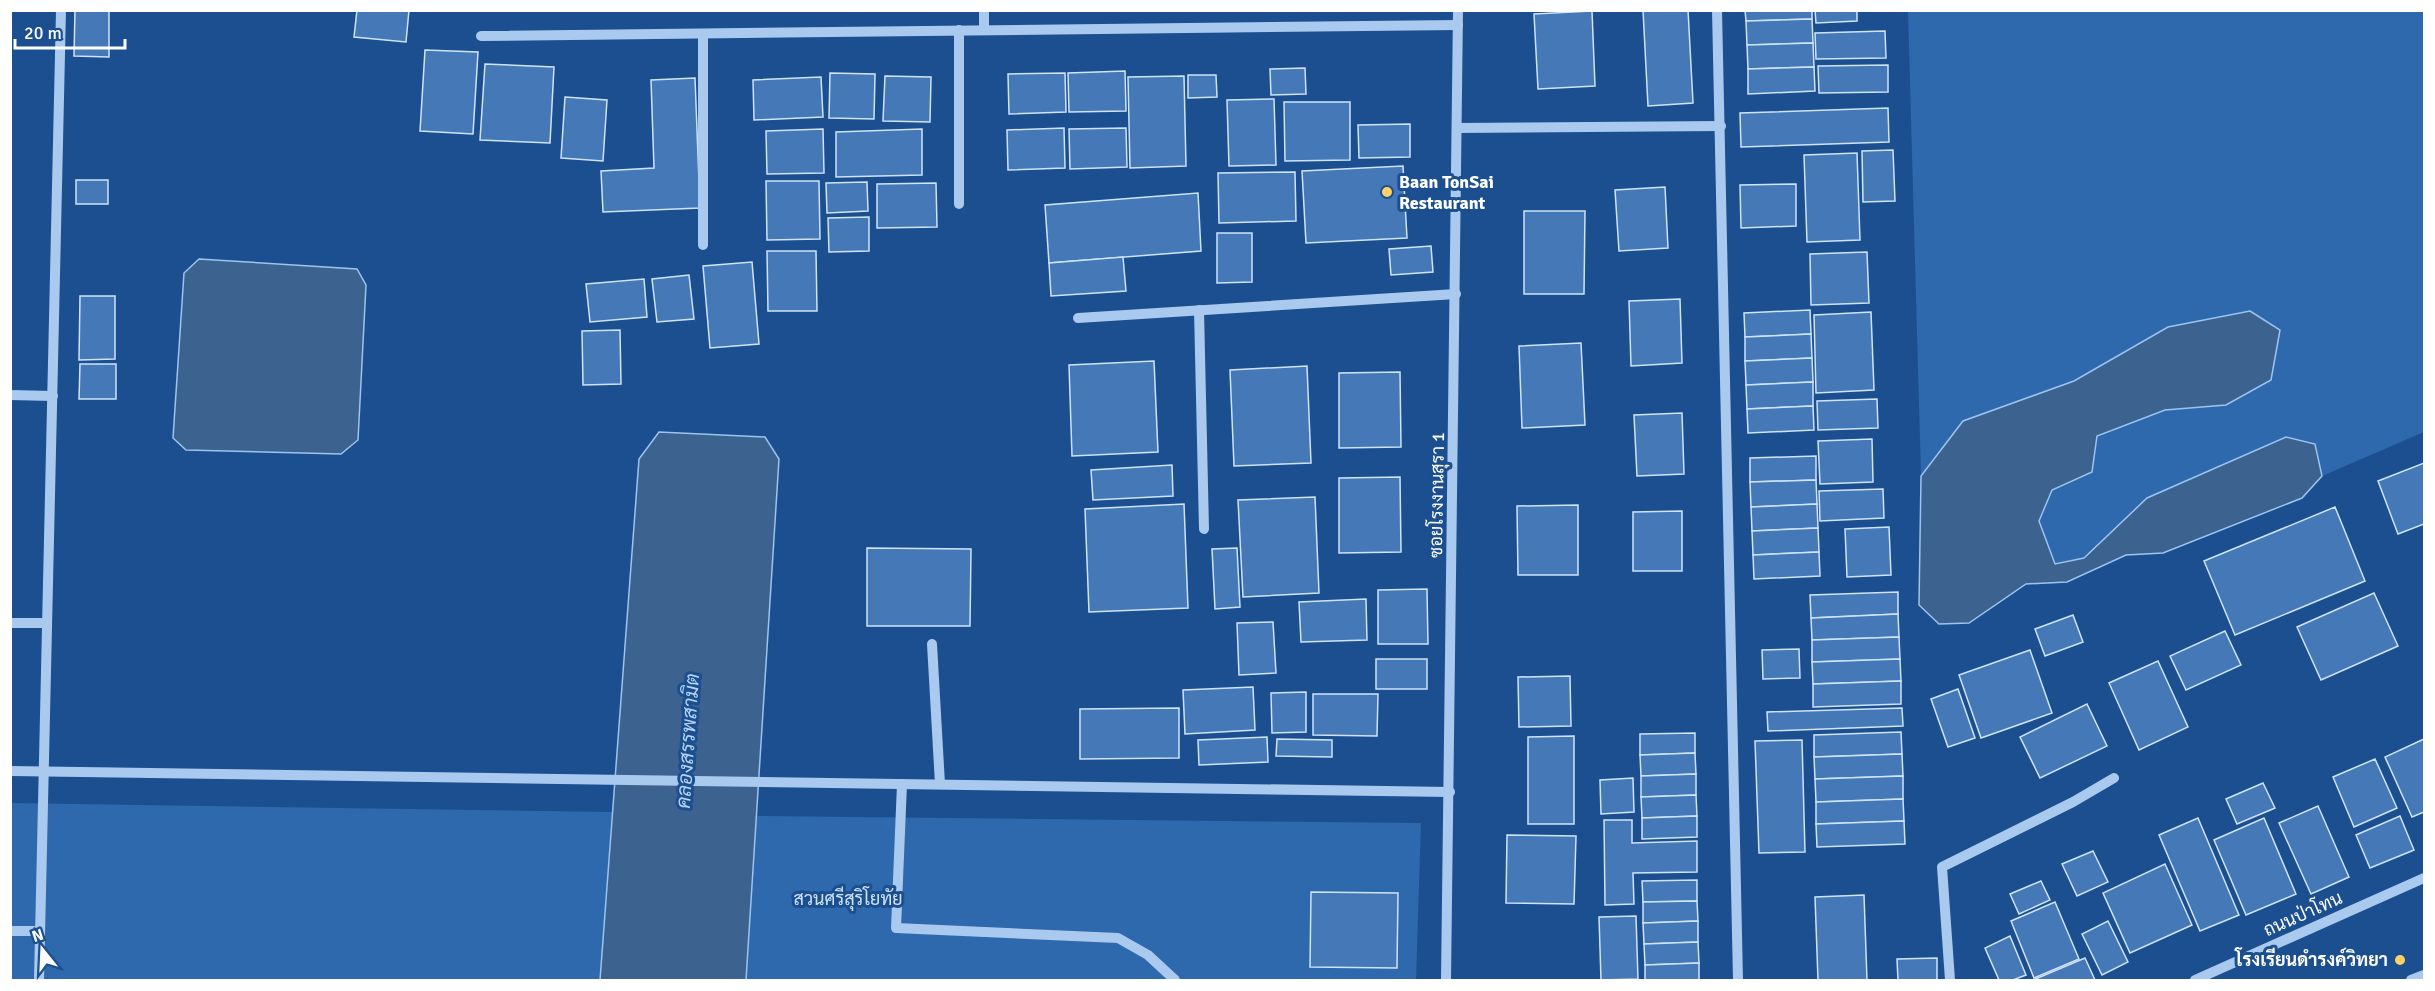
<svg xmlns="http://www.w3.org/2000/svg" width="2435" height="991" viewBox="0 0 2435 991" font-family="Signika,Sarabun,sans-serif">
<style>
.green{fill:#2e69ad}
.water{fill:#3c6290;stroke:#9cc4f0;stroke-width:1.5}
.building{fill:#4478b7;stroke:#cfe3fa;stroke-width:1.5}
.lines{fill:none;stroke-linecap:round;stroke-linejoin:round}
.minor{stroke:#a9c9ee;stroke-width:10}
.poi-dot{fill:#ffd166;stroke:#1b4f8f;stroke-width:2}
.labels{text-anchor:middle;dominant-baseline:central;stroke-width:6;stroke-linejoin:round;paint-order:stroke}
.poi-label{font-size:18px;font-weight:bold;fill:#fff;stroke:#1b4f8f;text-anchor:start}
.street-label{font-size:18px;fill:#fff;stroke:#1b4f8f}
.park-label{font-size:18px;fill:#cfe3fa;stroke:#1b4f8f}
.water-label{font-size:20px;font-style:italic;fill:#b5d3f5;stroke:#1b4f8f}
</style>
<rect width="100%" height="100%" fill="#1b4f8f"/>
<!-- green -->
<g class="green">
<path d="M1908,11H2424V432L2322,476L2315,444L2147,498L2084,558L2055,564L2039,521L2052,490L2092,472L2097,436L2165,410L2226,405L2168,327L2074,381L1963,421L1921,476Z"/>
<path d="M11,803L612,812L600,980H11Z"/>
<path d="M756,816L1421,823L1416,980H746Z"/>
</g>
<!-- water -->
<g class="water">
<path d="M199,259L357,269L366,285L358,440L341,454L186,450L173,438L184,273Z"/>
<path d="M2250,311L2280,330L2271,380L2226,405L2165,410L2097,436L2092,472L2052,490L2039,521L2055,564L2084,558L2147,498L2286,437L2315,444L2322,476L2302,498L2163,553L2126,555L2067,582L2026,584L1969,623L1939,624L1919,605L1921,476L1963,421L2074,381L2168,327Z"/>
<path d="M659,432L765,437L779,459L746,980H600L639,459Z"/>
</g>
<!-- building -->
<g class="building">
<path d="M75,10H109V57L74,56Z"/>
<path d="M357,10H409L406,42L354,37Z"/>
<path d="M1643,10H1688L1693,103L1648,106Z"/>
<path d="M1745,10H1812V19L1746,21Z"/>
<path d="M1815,10H1857V21L1816,23Z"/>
<path d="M1592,11L1595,86L1538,89L1534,14Z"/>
<path d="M1812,19L1813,43L1747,45L1746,21Z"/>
<path d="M1885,31L1886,58L1816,59L1815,33Z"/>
<path d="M1813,43L1814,67L1748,69L1747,45Z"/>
<path d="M425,50L478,52L473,134L420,131Z"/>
<path d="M485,64L554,67L550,143L480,140Z"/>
<path d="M1888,65V92L1819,93L1818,66Z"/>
<path d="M1814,67L1815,91L1748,94V69Z"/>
<path d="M1305,68L1306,94L1271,95L1270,69Z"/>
<path d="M1125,71L1126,111L1069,112L1068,73Z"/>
<path d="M830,73L875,74L874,119L829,118Z"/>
<path d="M1065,73L1066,112L1009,114L1008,74Z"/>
<path d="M1188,75H1216L1217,97L1188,98Z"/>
<path d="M885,76L931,77L930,122L883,121Z"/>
<path d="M1184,76L1186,166L1130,168L1128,77Z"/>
<path d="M821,77L823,117L754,120L753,80Z"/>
<path d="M695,78L700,208L603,212L601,171L654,168L651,80Z"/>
<path d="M565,97L607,100L603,161L561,158Z"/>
<path d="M1274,99L1276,165L1229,166L1227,100Z"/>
<path d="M1284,102H1350V160L1285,161Z"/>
<path d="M1888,108L1889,142L1741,147L1740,113Z"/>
<path d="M1410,124V157L1359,158L1358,125Z"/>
<path d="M1064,128L1065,168L1008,170L1007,130Z"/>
<path d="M1126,128L1127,167L1070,169L1069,129Z"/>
<path d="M823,129L824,173L767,174L766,131Z"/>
<path d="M922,129V175L836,177V132Z"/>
<path d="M1893,150L1895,201L1863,202L1862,151Z"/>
<path d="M1857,153L1860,240L1807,242L1804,155Z"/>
<path d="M1403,166L1407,238L1306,243L1302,171Z"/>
<path d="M1295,172L1296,221L1219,223L1218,173Z"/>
<rect x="76" y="180" width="32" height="24"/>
<path d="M766,181H819L820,239L767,240Z"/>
<path d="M867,182L868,211L827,213L826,183Z"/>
<path d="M936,183L937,227L877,228V184Z"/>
<path d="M1796,184V226L1741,228L1740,185Z"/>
<path d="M1665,187L1668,248L1619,251L1615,190Z"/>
<path d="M1198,193L1201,251L1049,263L1045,205Z"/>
<path d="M1524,211H1585L1584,294H1524Z"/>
<path d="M869,217V251L829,252L828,218Z"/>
<path d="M1217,233H1252V282L1217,283Z"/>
<path d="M1431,246L1433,272L1391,275L1389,249Z"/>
<path d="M767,251H816L817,311H768Z"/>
<path d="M1867,252L1869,303L1811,305L1810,254Z"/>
<path d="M1123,257L1126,291L1051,296L1049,263Z"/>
<path d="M752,262L759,344L710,348L703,266Z"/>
<path d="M689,275L694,319L657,322L652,279Z"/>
<path d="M644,279L647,317L590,322L586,284Z"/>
<path d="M80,296H115V359L79,360Z"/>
<path d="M1680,299L1682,363L1631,366L1629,301Z"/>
<path d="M1810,310L1811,334L1745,337L1744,313Z"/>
<path d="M1871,312L1874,390L1816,393L1814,315Z"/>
<path d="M620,330L621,384L583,385L582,331Z"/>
<path d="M1811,334L1812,358L1745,361V337Z"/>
<path d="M1581,343L1585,425L1522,428L1519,346Z"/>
<path d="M1812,358L1813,382L1746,385L1745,361Z"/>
<path d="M1154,361L1158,452L1072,456L1069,365Z"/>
<path d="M80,364H116V399H79Z"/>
<path d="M1307,366L1311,463L1234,466L1230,370Z"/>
<path d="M1400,372L1401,447L1339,448V373Z"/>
<path d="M1813,382V406L1747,409L1746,385Z"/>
<path d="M1877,399L1878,428L1818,430L1817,401Z"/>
<path d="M1813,406L1814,430L1748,433L1747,409Z"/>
<path d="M1682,413L1684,474L1637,476L1634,415Z"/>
<path d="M1872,439L1873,482L1820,484L1818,441Z"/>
<path d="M1816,456V480L1750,482V458Z"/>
<path d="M2424,463V524L2398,534L2378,481Z"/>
<path d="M1172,465L1173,496L1093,500L1091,470Z"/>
<path d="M1400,477L1401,552L1339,553V478Z"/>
<path d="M1816,480L1817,504L1751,507L1750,482Z"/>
<path d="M1883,489L1884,518L1820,521L1819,491Z"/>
<path d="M1315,497L1319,593L1243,597L1238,500Z"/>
<path d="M1184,504L1188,608L1089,612L1085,509Z"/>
<path d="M1817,504L1818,528L1752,531L1751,507Z"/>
<path d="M1578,505V575H1518L1517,506Z"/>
<path d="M2335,507L2365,581L2235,635L2204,561Z"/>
<path d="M1682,511V571H1633V512Z"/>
<path d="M1889,527L1891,575L1847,577L1845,529Z"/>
<path d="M1818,528L1819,552L1753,555L1752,531Z"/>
<path d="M867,548L971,549L970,626H867Z"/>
<path d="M1237,548L1240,607L1215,609L1212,549Z"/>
<path d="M1819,552L1820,576L1754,579L1753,555Z"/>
<path d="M1427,589L1428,644H1378V590Z"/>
<path d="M1898,592V614L1811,618L1810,595Z"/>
<path d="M2374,593L2398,646L2321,680L2297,627Z"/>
<path d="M1366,599L1367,640L1301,642L1299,602Z"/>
<path d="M1898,614L1899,637L1812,640L1811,618Z"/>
<path d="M2073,615L2083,642L2045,656L2035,629Z"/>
<path d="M1273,622L1276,673L1239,675L1237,623Z"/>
<path d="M2225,631L2241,665L2186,690L2170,656Z"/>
<path d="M1899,637L1900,659L1812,662V640Z"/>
<path d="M1799,649L1800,678L1763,679L1762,650Z"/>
<path d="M2030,650L2052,713L1981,738L1959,675Z"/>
<rect x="1376" y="659" width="51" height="30"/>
<path d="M1900,659L1901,681L1813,684L1812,662Z"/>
<path d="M2158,661L2188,727L2139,750L2109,683Z"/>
<path d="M1570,676L1571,726L1519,727L1518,677Z"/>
<path d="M1901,681V704L1813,707V684Z"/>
<path d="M1253,687L1255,730L1185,734L1183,690Z"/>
<path d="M1958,689L1975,738L1948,747L1931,699Z"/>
<path d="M1306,692V732L1272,733L1271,693Z"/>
<path d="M1313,694H1378L1377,736L1313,735Z"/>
<path d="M2087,704L2107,746L2040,778L2020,737Z"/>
<path d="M1179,708V758L1080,759V709Z"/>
<path d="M1902,708L1903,726L1768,731L1767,712Z"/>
<path d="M1901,732L1902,754L1814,757V735Z"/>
<path d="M1695,733V753L1640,755V734Z"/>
<path d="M1574,736V824H1528V737Z"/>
<path d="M1267,737L1268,762L1199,765L1198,740Z"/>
<path d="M1277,739L1332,740V757L1276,756Z"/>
<path d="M2424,739V812L2412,817L2385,757Z"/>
<path d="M1802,740L1805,852L1759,853L1755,741Z"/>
<path d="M1695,753L1696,774L1641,776L1640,755Z"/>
<path d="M1902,754L1903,776L1815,779L1814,757Z"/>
<path d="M2375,759L2397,808L2354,827L2333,777Z"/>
<path d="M1696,774V795L1641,797V776Z"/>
<path d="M1903,776V799L1816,802L1815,779Z"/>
<path d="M1633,778L1634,812L1601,814L1600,780Z"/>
<path d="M2263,783L2275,808L2237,824L2226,799Z"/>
<path d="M1696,795L1697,816L1642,818L1641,797Z"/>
<path d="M1903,799L1904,821L1816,824V802Z"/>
<path d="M2318,806L2349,877L2311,894L2279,823Z"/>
<path d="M1697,816V837L1642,839V818Z"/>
<path d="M2400,816L2414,850L2370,868L2356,835Z"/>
<path d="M2198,818L2239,915L2200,931L2159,835Z"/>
<path d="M2264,818L2296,894L2246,915L2214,840Z"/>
<path d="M1604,820H1632V843L1697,841V872L1633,873L1634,904L1605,905Z"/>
<path d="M1904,821L1905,844L1817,847L1816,824Z"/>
<path d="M1507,835L1576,836L1574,904L1506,903Z"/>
<path d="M2093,851L2108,882L2077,896L2062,864Z"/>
<path d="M2165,864L2192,925L2130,953L2103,893Z"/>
<path d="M1697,880V901L1643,902L1642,881Z"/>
<path d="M2041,881L2050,900L2019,914L2010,894Z"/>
<path d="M1311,892L1398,893L1397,968L1310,967Z"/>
<path d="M1864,895L1867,980H1818L1815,897Z"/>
<path d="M1697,901L1698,921L1643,923V902Z"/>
<path d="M2055,902L2079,959L2034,978L2011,921Z"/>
<path d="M1636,916L1638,979L1601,980L1599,917Z"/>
<path d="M1698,921V942L1644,944L1643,923Z"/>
<path d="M2108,921L2128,962L2102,975L2082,934Z"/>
<path d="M2010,936L2026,975L2013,980H1999L1985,948Z"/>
<path d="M1698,942L1699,963L1645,965L1644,944Z"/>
<path d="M1937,958V980H1898L1897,959Z"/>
<path d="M2085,958L2095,980H2033Z"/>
<path d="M1699,963V980H1645V965Z"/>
</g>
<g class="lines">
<!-- minor -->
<g class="minor">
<path d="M1717,10L1738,980"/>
<path d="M984,30V10"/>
<path d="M481,36L1458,25"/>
<path d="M1457,128L1721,126"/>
<path d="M959,204V30"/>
<path d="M703,245V34"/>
<path d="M1199,310L1204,529"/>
<path d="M1078,318L1456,294"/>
<path d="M10,395L53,396"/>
<path d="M10,623H47"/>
<path d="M932,644L940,784"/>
<path d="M10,771L1450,792"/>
<path d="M902,784L896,928L1118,938L1148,955L1175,980"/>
<path d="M10,931H40"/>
<path d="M39,980L61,10"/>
<path d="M1446,980L1458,10"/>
<path d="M1950,980L1942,867L2073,802L2114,778"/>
<path d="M2195,980L2424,878"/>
<path d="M2411,980L2424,975"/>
</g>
</g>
<!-- markers -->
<g class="poi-dot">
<circle cx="1387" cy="192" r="6"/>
<circle cx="2400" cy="960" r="6"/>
</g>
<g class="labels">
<!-- poi labels -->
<g class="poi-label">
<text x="1399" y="182">Baan TonSai<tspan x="1399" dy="21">Restaurant</tspan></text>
<text x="2388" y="960" text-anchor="end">โรงเรียนดำรงค์วิทยา</text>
</g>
<!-- street labels -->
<g class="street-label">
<text transform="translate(1437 495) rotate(-89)">ซอยโรงงานสุรา 1</text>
<text transform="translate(2303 914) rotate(-24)">ถนนป่าโทน</text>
</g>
<!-- park labels -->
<g class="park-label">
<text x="848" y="899">สวนศรีสุริโยทัย</text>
</g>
<!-- water labels -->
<g class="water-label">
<text transform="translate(688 741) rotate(-86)">คลองสรรพสามิต</text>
</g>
</g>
<!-- border -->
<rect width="2435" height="991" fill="none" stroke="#ffffff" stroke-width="24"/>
<!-- north arrow -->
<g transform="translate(42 949) rotate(342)" stroke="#1b4f8f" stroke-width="4.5" paint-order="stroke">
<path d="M0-4.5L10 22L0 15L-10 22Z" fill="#ffffff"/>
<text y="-9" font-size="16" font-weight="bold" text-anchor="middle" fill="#ffffff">N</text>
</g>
<!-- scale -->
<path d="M15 39v9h110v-9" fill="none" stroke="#ffffff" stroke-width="3"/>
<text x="24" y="39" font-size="18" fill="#ffffff" stroke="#1b4f8f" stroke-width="4.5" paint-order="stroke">20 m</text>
</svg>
